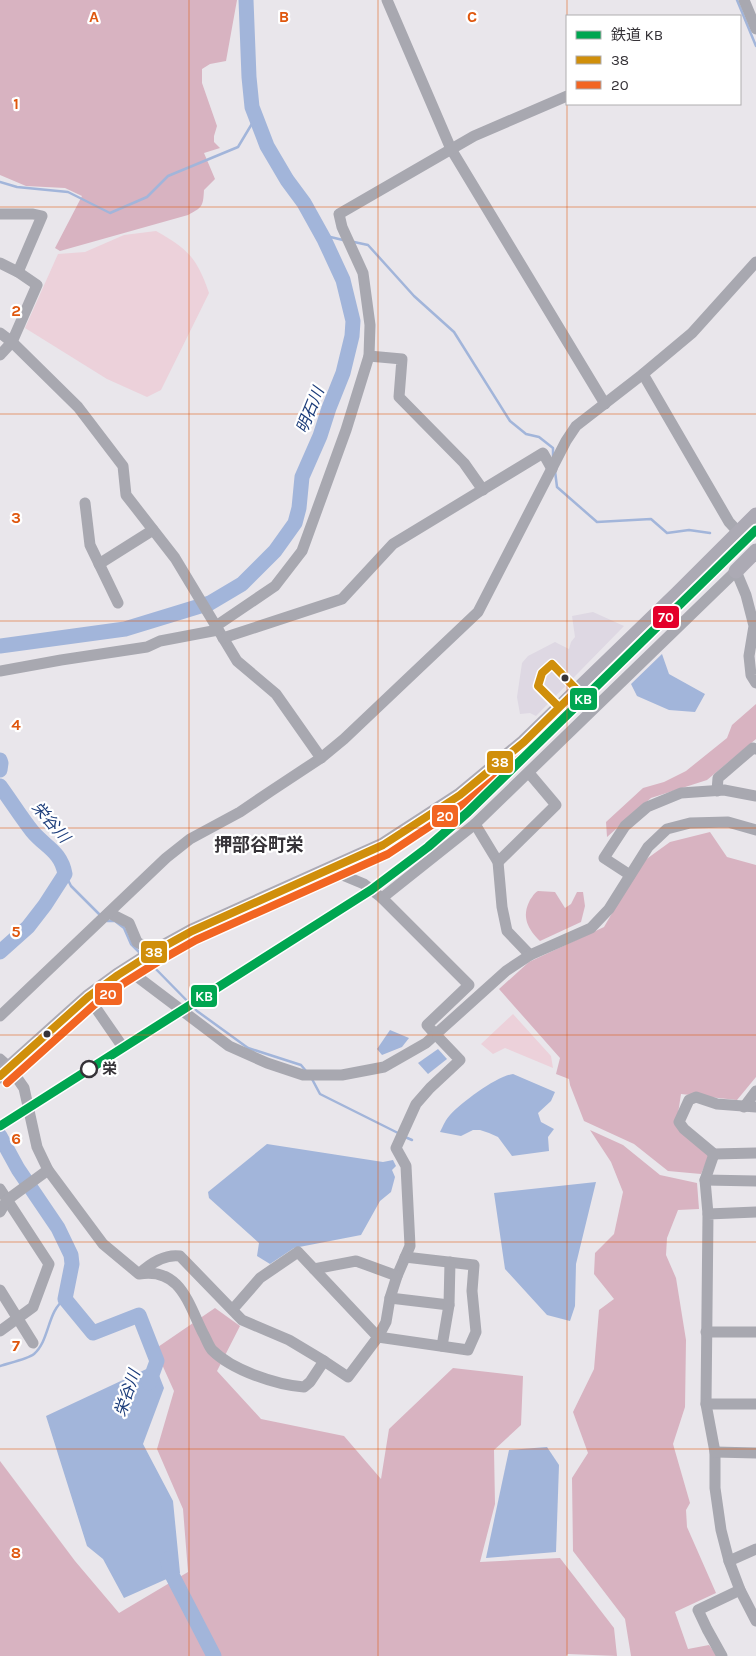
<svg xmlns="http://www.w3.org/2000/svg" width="756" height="1656" viewBox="0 0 756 1656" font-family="Karla,'Noto Sans JP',sans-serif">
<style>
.built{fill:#ded8e3}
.green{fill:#ecd1da}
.forest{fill:#d8b3c1}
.water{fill:#a2b5da}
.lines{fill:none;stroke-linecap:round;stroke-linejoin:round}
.stream{stroke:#a2b5da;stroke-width:2.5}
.river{stroke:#a2b5da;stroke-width:15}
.minor{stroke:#a8a8b0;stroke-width:11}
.major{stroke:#acaab4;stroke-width:15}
.bus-1-casing{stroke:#fff;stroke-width:11}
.bus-2-casing{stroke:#fff;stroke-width:11}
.bus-3-casing{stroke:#fff;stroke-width:11}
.bus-1{stroke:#d08f0b;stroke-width:8}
.bus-2{stroke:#f26522;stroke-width:8}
.bus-3{stroke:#e4002b;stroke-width:8}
.rail-1-casing{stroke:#fff;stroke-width:12}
.rail-1{stroke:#00a651;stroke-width:9}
.grid{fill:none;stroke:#df570e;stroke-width:1;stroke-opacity:0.55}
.bus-dot{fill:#363338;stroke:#fff;stroke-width:2}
.stop-dot{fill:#fff;stroke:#363338;stroke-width:2.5}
.labels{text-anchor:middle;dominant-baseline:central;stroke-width:4.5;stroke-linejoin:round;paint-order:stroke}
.stop-label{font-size:15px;font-weight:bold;fill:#363338;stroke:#fff;text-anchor:start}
.water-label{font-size:16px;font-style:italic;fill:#1b3c7a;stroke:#fff}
.quarter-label{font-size:18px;font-weight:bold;fill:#363338;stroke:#fff}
.grid-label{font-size:16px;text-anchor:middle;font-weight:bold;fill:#df570e;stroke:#fff;stroke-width:4.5;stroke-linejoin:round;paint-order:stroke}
.line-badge{stroke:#fff;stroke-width:2}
.badge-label{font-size:14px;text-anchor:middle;font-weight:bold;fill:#fff}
</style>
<rect width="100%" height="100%" fill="#e9e6eb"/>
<!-- built -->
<path class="built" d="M593,612L624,626L536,716L530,713L520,714L517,697L522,663L528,656L555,642L569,649L571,642L575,637L572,616Z"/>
<!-- green -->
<g class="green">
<path d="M156,231C188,249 197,258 209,293L161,390L147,397L107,379L25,328L58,254L85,252L124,235Z"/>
<path d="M513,1014L551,1056L553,1068L505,1048L493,1054L481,1044Z"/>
</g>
<!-- forest -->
<g class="forest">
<path d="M0,0H237L226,61L210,64L202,69V83L217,126L214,136V142L220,148L204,153L215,179L204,190C203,206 203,207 188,215L60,251L55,248L82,196L65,188L26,186L0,175Z"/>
<path d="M756,704V739L707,780L651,798L607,837L606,822L643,788L664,782L686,771L727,738L732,725Z"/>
<path d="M710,832L727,857L756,865V1077L737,1100L681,1094L677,1120L709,1156L701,1174L668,1171L634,1144L584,1121L570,1085L569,1079L556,1074L560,1058L499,989L529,962L604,927L641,863L670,842Z"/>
<path d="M538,891L555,892L565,908L571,904L577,892H583L585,906L581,922L540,941C528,929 521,917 530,900C533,896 534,893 538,891Z"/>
<path d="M590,1130L623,1145L660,1175L697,1183L699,1209L678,1210L667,1238L666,1255L676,1278L686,1340L685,1407L673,1444L690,1503L686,1510L687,1527L716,1593L675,1612L688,1649L709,1645L717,1656H631L625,1619L573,1551L572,1478L588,1453L573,1412L594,1369L599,1310L614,1299L594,1274L595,1253L614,1234L623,1192L611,1162Z"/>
<path d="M215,1308L240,1326L217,1371L261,1419L344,1436L381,1479L389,1429L453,1368L523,1376L521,1425L494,1450L495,1504L480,1562L560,1558L614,1628L617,1656L568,1654L566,1656H0V1461L75,1561L119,1613L188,1572L183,1509L157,1449L174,1391L155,1349Z"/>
</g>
<!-- water -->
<g class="water">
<path d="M662,654L669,674L705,694L695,712L669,710L637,696L631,684Z"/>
<path d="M390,1030L409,1038L402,1047L382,1055L377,1049Z"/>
<path d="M438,1049L447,1059L428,1074L418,1063Z"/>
<path d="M513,1074L555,1092L551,1101L538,1113L541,1122L554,1129L548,1137L549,1151L512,1156L498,1137L489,1133L480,1130H473L461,1136L440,1132C443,1126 446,1119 450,1115C462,1102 497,1076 513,1074Z"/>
<path d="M267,1144L383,1162L393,1160L396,1166L392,1170L395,1177L391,1192L380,1201L361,1235L294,1248L270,1264L257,1256L259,1243L209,1198L208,1192Z"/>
<path d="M596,1182L576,1264L575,1306L570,1321L547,1315L505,1269L494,1193Z"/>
<path d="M155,1365L164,1388L143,1444L173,1501L180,1573L124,1598L103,1559L87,1546L46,1416Z"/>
<path d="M547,1447L559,1465L556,1552L486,1558L509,1450Z"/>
</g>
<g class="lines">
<!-- stream -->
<g class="stream">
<path d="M737,0L756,46"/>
<path d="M0,182L17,187L68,192L110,213L147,197L168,176L238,147L256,117"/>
<path d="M322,235L343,240"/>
<path d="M354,242L368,245L414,296L454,332L510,421L526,434L539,437L553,448V456"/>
<path d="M555,471L557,487L597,522L651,519L667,533L689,530L710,533"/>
<path d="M65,874L71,886L101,916"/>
<path d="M107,921H115L124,928L131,944L142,955"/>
<path d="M149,962L197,1011L248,1048L301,1065L306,1071"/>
<path d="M312,1079L320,1094L398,1133"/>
<path d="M405,1137L412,1140"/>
<path d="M0,1366C9,1363 28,1359 34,1354C50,1340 47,1311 65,1299"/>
</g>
<!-- river -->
<g class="river">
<path d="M0,646L125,629L210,603L242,584L275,551L295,523L299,508L302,477L320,436L329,408L343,373L352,336L353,321L343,280L324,239L304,203L287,180L267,146L252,107L249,77L246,0"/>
<path d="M0,760L1,763L0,770"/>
<path d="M0,786C11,801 21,817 32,831C45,847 61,851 65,874L45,905L28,927L0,952"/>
<path d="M0,1136L18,1169L58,1228L71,1255L72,1264L65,1299L93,1333L139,1315L157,1361L149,1383"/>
<path d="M167,1559L170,1571L214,1656"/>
</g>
<!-- minor -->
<g class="minor">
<path d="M387,0L451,149L605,404"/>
<path d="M744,0L756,29"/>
<path d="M0,214H33L42,216L18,272"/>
<path d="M0,263L18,272L37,285L12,342L0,355"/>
<path d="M0,333L12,342L78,407L123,466L126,495L175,558L237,661L276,694L321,758"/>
<path d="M369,356L402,359L399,397L464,463L483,490"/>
<path d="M643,374L729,522L742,536"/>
<path d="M85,503L90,545L118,603"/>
<path d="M99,564L153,530"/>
<path d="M216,626L275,586L302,551L346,430L369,356L370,325L363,273L342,227L339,214L474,136L567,96"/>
<path d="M223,638L342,599L393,544L543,453L552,469"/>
<path d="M0,671L61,660L147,647L160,641L218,630"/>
<path d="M717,791L718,778L753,748L756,749"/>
<path d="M475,824L498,862L502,907L507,931L530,955"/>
<path d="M498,862L556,805L529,773"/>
<path d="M335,867L340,874L364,884L382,898L469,985L427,1025L436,1035"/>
<path d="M630,875L604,858L625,826L647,807L681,793L724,790L756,796"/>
<path d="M382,898L475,824L736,571L746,595L754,626L749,656L751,675L756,683"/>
<path d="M109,913L129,923L137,942L154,952"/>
<path d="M129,968L139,978L229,1046L267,1063L303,1075H342L384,1067L426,1043L506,971L530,955L591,928L609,909L648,847L667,829L690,823L728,822L756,830"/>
<path d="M93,1004L120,1043"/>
<path d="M0,1016L166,858L190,839L240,812L271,791L321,758L344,739L478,612L566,441L576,426L643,374L692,333L756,262"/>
<path d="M0,1059L10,1068L24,1088L37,1147L48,1170L103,1244L139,1274C180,1267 188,1303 203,1333C206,1338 208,1345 212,1350C232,1370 276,1385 304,1387L310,1382L324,1361L348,1377L378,1337L386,1322L390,1298L397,1276L410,1246L406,1166L396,1148L416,1104L430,1088L460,1060L438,1037"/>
<path d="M744,1107L756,1091"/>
<path d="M756,1107L717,1104L696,1097L689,1100L679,1122L684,1129L714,1154L756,1153"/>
<path d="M705,1180L756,1181"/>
<path d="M0,1189L49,1264L33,1307L0,1331"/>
<path d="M0,1212L7,1200L48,1170"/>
<path d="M756,1212L708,1214L706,1404L715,1452V1488L721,1530L729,1561L740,1590L756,1621"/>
<path d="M708,1214L705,1180L714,1154"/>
<path d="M314,1269L356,1261L397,1276"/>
<path d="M140,1273C151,1263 166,1254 180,1256L242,1320L289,1340L324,1361"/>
<path d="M0,1290L33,1343"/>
<path d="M390,1298L449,1305"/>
<path d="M233,1309L260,1278L298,1252L378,1337L468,1350L476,1332L472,1291L474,1265L405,1257"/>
<path d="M706,1332H756"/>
<path d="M442,1346L449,1305L450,1262"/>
<path d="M706,1404H756"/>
<path d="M715,1452L756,1453"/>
<path d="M729,1561L756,1549"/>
<path d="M722,1656L707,1629L698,1610L740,1590"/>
</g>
<!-- major -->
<g class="major">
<path d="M736,571L756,551"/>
<path d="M0,1076L88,997L118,975L154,952L192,931L383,845L460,795L524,742L678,593L756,515"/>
</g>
<!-- bus-1 casing -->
<g class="bus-1-casing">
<path id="bus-1" d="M0,1076L88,997L118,975L154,952L192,931L383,845L460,795L524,742L577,690L552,664L542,673L538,686L559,707"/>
</g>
<!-- bus-2 casing -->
<g class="bus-2-casing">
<path id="bus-2" d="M7,1083L94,1005L124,983L159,961L196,940L388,854L465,803L530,750L576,705"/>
</g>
<!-- bus-3 casing -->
<g class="bus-3-casing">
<path id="bus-3" d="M576,705L756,529"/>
</g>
<!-- bus-1 -->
<use href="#bus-1" class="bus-1"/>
<!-- bus-2 -->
<use href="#bus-2" class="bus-2"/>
<!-- bus-3 -->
<use href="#bus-3" class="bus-3"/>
<!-- rail-1 casing -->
<g class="rail-1-casing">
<path id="rail-1" d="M0,1126L371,890L428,847L468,812L756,530"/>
</g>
<!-- rail-1 -->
<use href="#rail-1" class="rail-1"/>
</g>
<!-- grid -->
<path class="grid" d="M189,0V1656M378,0V1656M567,0V1656M0,207H756M0,414H756M0,621H756M0,828H756M0,1035H756M0,1242H756M0,1449H756"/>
<!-- markers -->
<g class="bus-dot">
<circle cx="565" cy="678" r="4.5"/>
<circle cx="47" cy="1034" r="4.5"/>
</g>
<circle class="stop-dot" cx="89" cy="1069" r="8"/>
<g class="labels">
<!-- stop labels -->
<g class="stop-label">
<text x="102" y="1069">栄</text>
</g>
<!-- water labels -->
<g class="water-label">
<text transform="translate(310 410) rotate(-68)">明石川</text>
<text transform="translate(51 822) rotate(49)">栄谷川</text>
<text transform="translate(127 1393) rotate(-71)">栄谷川</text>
</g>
<!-- quarter labels -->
<g class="quarter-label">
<text x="259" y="845">押部谷町栄</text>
</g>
</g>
<g class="grid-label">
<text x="94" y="22">A</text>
<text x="284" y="22">B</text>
<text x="472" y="22">C</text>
<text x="16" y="109">1</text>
<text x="16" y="316">2</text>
<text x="16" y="523">3</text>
<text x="16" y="730">4</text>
<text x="16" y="937">5</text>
<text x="16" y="1144">6</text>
<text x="16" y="1351">7</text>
<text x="16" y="1558">8</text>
</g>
<g class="line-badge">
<rect x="652" y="605" width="28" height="24" rx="5" fill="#e4002b"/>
<rect x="569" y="687" width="29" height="24" rx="5" fill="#00a651"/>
<rect x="486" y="750" width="28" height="24" rx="5" fill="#d08f0b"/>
<rect x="431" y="804" width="28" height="24" rx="5" fill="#f26522"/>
<rect x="140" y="940" width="28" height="24" rx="5" fill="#d08f0b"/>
<rect x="94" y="982" width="29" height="24" rx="5" fill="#f26522"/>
<rect x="190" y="984" width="28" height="24" rx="5" fill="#00a651"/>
</g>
<g class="badge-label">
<text x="666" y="622">70</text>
<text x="583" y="704">KB</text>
<text x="500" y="767">38</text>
<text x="445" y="821">20</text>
<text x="154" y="957">38</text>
<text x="108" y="999">20</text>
<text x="204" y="1001">KB</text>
</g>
<!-- legend -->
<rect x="566" y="15" width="175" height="90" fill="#ffffff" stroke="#afadaf"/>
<rect x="576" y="31" width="25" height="8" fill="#00a651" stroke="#afadaf"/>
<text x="611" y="40" font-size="15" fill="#363338">鉄道 KB</text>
<rect x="576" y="56" width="25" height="8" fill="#d08f0b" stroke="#afadaf"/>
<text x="611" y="65" font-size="15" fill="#363338">38</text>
<rect x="576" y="81" width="25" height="8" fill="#f26522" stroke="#afadaf"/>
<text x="611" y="90" font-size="15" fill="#363338">20</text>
</svg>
